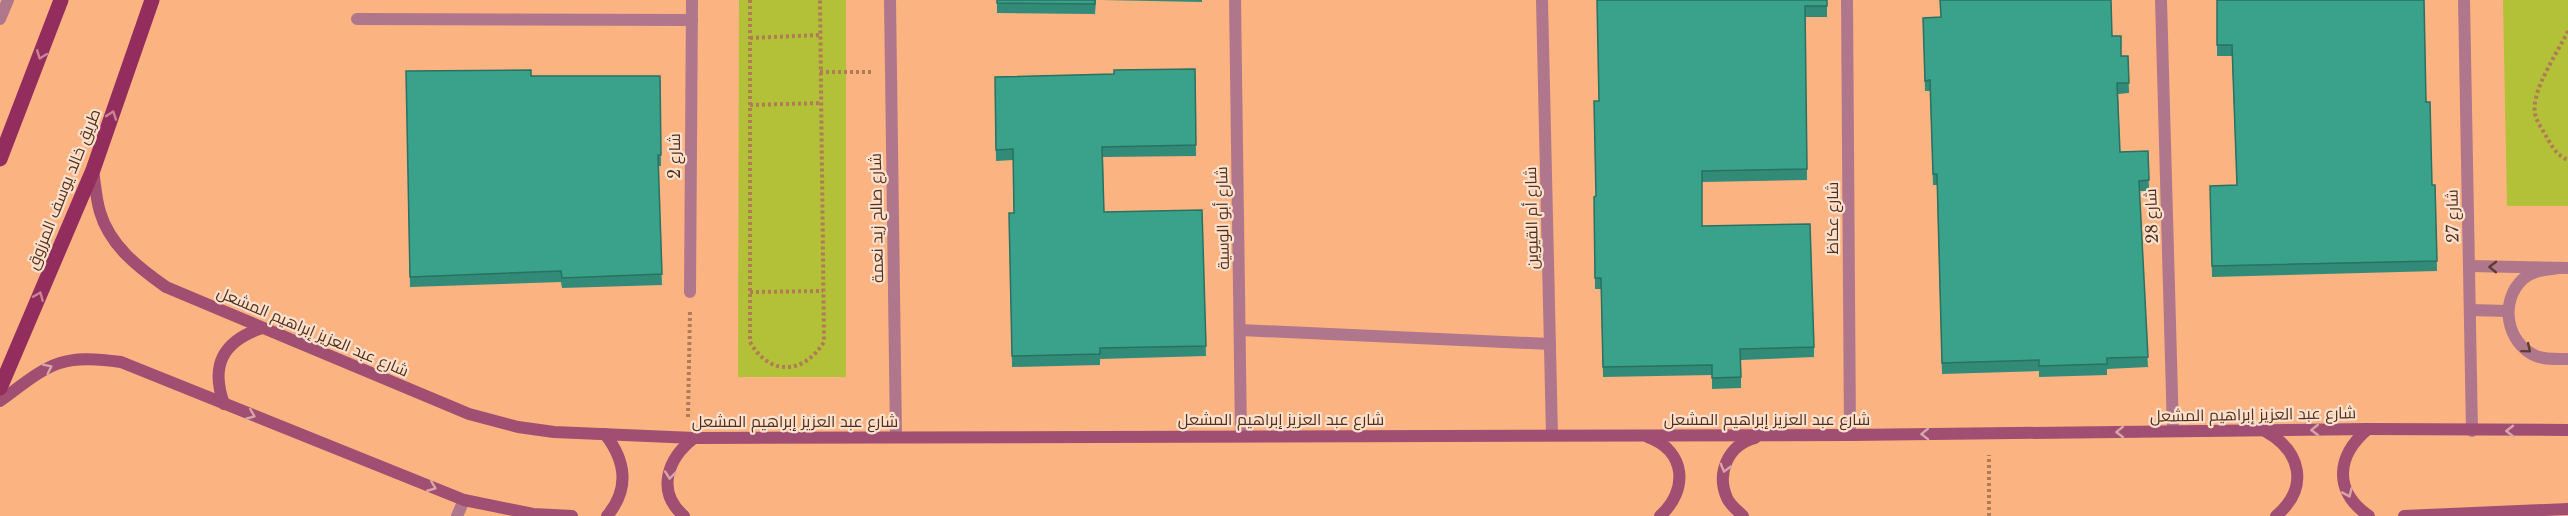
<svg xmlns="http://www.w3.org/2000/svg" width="2568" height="516" viewBox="0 0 2568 516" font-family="'Libre Baskerville',Cairo,serif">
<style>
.green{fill:#b3c138}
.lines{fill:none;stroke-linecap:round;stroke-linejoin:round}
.path{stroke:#b17b56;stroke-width:4;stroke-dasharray:3 3;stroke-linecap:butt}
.service{stroke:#b0778c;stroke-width:12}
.minor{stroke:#b0778c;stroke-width:12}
.secondary{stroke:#a04e71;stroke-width:12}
.primary{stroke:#932d5d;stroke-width:15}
.wall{fill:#328b78}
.building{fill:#3aa28b;stroke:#297161;stroke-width:1.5}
.oneway{stroke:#c88694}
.oneway2{stroke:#5d3c2d}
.oneway3{stroke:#d8a6a8}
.labels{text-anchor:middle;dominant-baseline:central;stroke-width:4.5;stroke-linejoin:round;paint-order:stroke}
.street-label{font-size:16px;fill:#4e311c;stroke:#fee0cc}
</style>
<rect width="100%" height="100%" fill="#fcb382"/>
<!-- green -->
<g class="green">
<path d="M739,0H846V377H738Z"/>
<path d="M2503,0H2568V206H2507Z"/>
</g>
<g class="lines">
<!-- path -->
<g class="path">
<path d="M750,0V342C770,377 804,374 824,342L820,0"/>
<path d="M2568,31C2557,54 2531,90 2535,114C2537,122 2542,129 2546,136C2551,145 2557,156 2568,160"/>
<path d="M750,38L820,35"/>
<path d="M820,72H871"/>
<path d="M750,105L821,103"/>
<path d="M750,292L823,291"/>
<path d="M688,417L690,311"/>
<path d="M1989,516V455"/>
</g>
<!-- service -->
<g class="service">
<path d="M0,19L8,0"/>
<path d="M2469,266L2568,268"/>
<path d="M2558,268C2546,270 2533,270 2523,279C2499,301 2506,343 2536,356C2545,360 2558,359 2568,359"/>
<path d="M2470,310L2508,311"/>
<path d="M1240,330L1550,344"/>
</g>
<!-- minor -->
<g class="minor">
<path d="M890,0L896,436"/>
<path d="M1235,0L1241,435"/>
<path d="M1542,0L1552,435"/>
<path d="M1847,0L1850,435"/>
<path d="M2161,0L2173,431"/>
<path d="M2464,0L2472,431"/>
<path d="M357,19L692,20"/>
<path d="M690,292L692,0"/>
<path d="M457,516L464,500"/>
</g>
<!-- secondary -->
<g class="secondary">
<path d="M93,170C95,183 96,199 100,212C110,246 139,268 166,287L469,414L518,427L554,432L694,438L1850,435L2368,429L2568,430"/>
<path d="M0,401C49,365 58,353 121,362L464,500L533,514L572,516"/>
<path d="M224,404C210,365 223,341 262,328"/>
<path d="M2368,429C2336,456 2333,491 2369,516"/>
<path d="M2265,431C2301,451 2310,487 2276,516"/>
<path d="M605,434C626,461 630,489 607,516"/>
<path d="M1648,437C1686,451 1689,490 1660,516"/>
<path d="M684,516C655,491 668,458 694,438"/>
<path d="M1743,516C1738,511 1730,505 1727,498C1716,473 1728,445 1755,438"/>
<path d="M2404,516L2568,509"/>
</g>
<!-- primary -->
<g class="primary">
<path d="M0,159L61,0"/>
<path d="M0,388L93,170L152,0"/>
</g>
</g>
<!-- wall -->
<g class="wall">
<path d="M997,0H1096L1095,14L997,13Z"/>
<path d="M1101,0H1202V2Z"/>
<path d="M1597,0H1827V17H1805L1807,180L1702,182V226L1814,347V357L1741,360V388L1712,389V375L1603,377L1601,289H1595L1594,207L1596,196L1599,101Z"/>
<path d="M2217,0L2426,102L2432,185H2435L2437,271L2212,277L2210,186L2237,185L2232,56H2217Z"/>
<path d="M1923,18L2112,36L2121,56H2128L2129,93L2118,94L2120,152L2148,151L2149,191H2139L2148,367L2107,369V375L2039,377V371L1942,374L1937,185H1933L1930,91H1925Z"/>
<path d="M1195,69L1196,156L1103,157L1104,212L1202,210L1206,356L1100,359V365L1012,367L1009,213H1014L1013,160L996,161L995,77L1114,74Z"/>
<path d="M406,71L531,76H660L661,166H658L662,285L562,288L561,282L410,287Z"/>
</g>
<!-- building -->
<g class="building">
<path d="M997,0H1095V4L997,3Z"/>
<path d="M1597,0H1827V6H1805L1807,169L1702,171V226L1810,224L1814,347L1740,349L1741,377L1712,378V365L1603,367L1601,278H1595L1594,197L1596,196L1594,101H1599Z"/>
<path d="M1940,0H2111L2112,36H2121V56H2128L2129,83H2117L2120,152L2148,151L2149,180L2139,181L2148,357L2107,358V364L2039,366V360L1942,363L1937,174H1933L1930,80L1925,81L1923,18L1941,17Z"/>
<path d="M2217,0H2424L2426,102H2430L2432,185H2435L2437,261L2212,266L2210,186L2237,185L2232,45H2217Z"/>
<path d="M1195,69L1196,145L1102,147L1104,212L1202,210L1206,346L1100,348V354L1012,356L1009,213H1014L1013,149L996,150L995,77L1114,74V70Z"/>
<path d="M531,70V76H660L661,155H658L662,274L562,278L561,271L410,277L406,71Z"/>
</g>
<!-- one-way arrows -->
<defs><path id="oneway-chevron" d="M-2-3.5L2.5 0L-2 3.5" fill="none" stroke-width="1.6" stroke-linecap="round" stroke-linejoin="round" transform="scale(1.5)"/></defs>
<g class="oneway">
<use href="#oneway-chevron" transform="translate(41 55) rotate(111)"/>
<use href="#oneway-chevron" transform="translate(112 115) rotate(-71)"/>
<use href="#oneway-chevron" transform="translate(39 296) rotate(-67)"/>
</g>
<g class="oneway2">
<use href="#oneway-chevron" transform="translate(2493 267) rotate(-179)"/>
<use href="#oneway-chevron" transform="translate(2527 349) rotate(40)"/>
</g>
<g class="oneway3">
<use href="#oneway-chevron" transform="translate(48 368) rotate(-26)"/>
<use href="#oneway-chevron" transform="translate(251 415) rotate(22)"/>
<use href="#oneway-chevron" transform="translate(2315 430) rotate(179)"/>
<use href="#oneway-chevron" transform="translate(2510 431) rotate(180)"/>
<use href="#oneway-chevron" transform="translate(2120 432) rotate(179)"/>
<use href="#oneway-chevron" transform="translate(1925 434) rotate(179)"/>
<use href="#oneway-chevron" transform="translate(1725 468) rotate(105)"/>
<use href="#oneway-chevron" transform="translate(670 475) rotate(96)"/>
<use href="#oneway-chevron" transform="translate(432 487) rotate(22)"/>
<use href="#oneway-chevron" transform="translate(2348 493) rotate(66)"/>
</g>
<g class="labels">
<!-- street labels -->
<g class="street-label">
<text transform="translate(674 156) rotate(-90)">شارع 2</text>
<text transform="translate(63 189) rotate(-68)">طريق خالد يوسف المرزوق</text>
<text transform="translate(2151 216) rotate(-92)">شارع 28</text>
<text transform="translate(2452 216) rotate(-91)">شارع 27</text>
<text transform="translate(876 218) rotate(-91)">شارع صالح زيد نعمة</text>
<text transform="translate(1222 218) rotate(-91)">شارع أبو الوسية</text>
<text transform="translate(1531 218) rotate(-91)">شارع أم القيوين</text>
<text transform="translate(1832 218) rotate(-90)">شارع عكاظ</text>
<text transform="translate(313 331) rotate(23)">شارع عبد العزيز إبراهيم المشعل</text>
<text transform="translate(2253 414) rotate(-1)">شارع عبد العزيز إبراهيم المشعل</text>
<text x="1281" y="419">شارع عبد العزيز إبراهيم المشعل</text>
<text x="1767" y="419">شارع عبد العزيز إبراهيم المشعل</text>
<text x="795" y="421">شارع عبد العزيز إبراهيم المشعل</text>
</g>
</g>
</svg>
